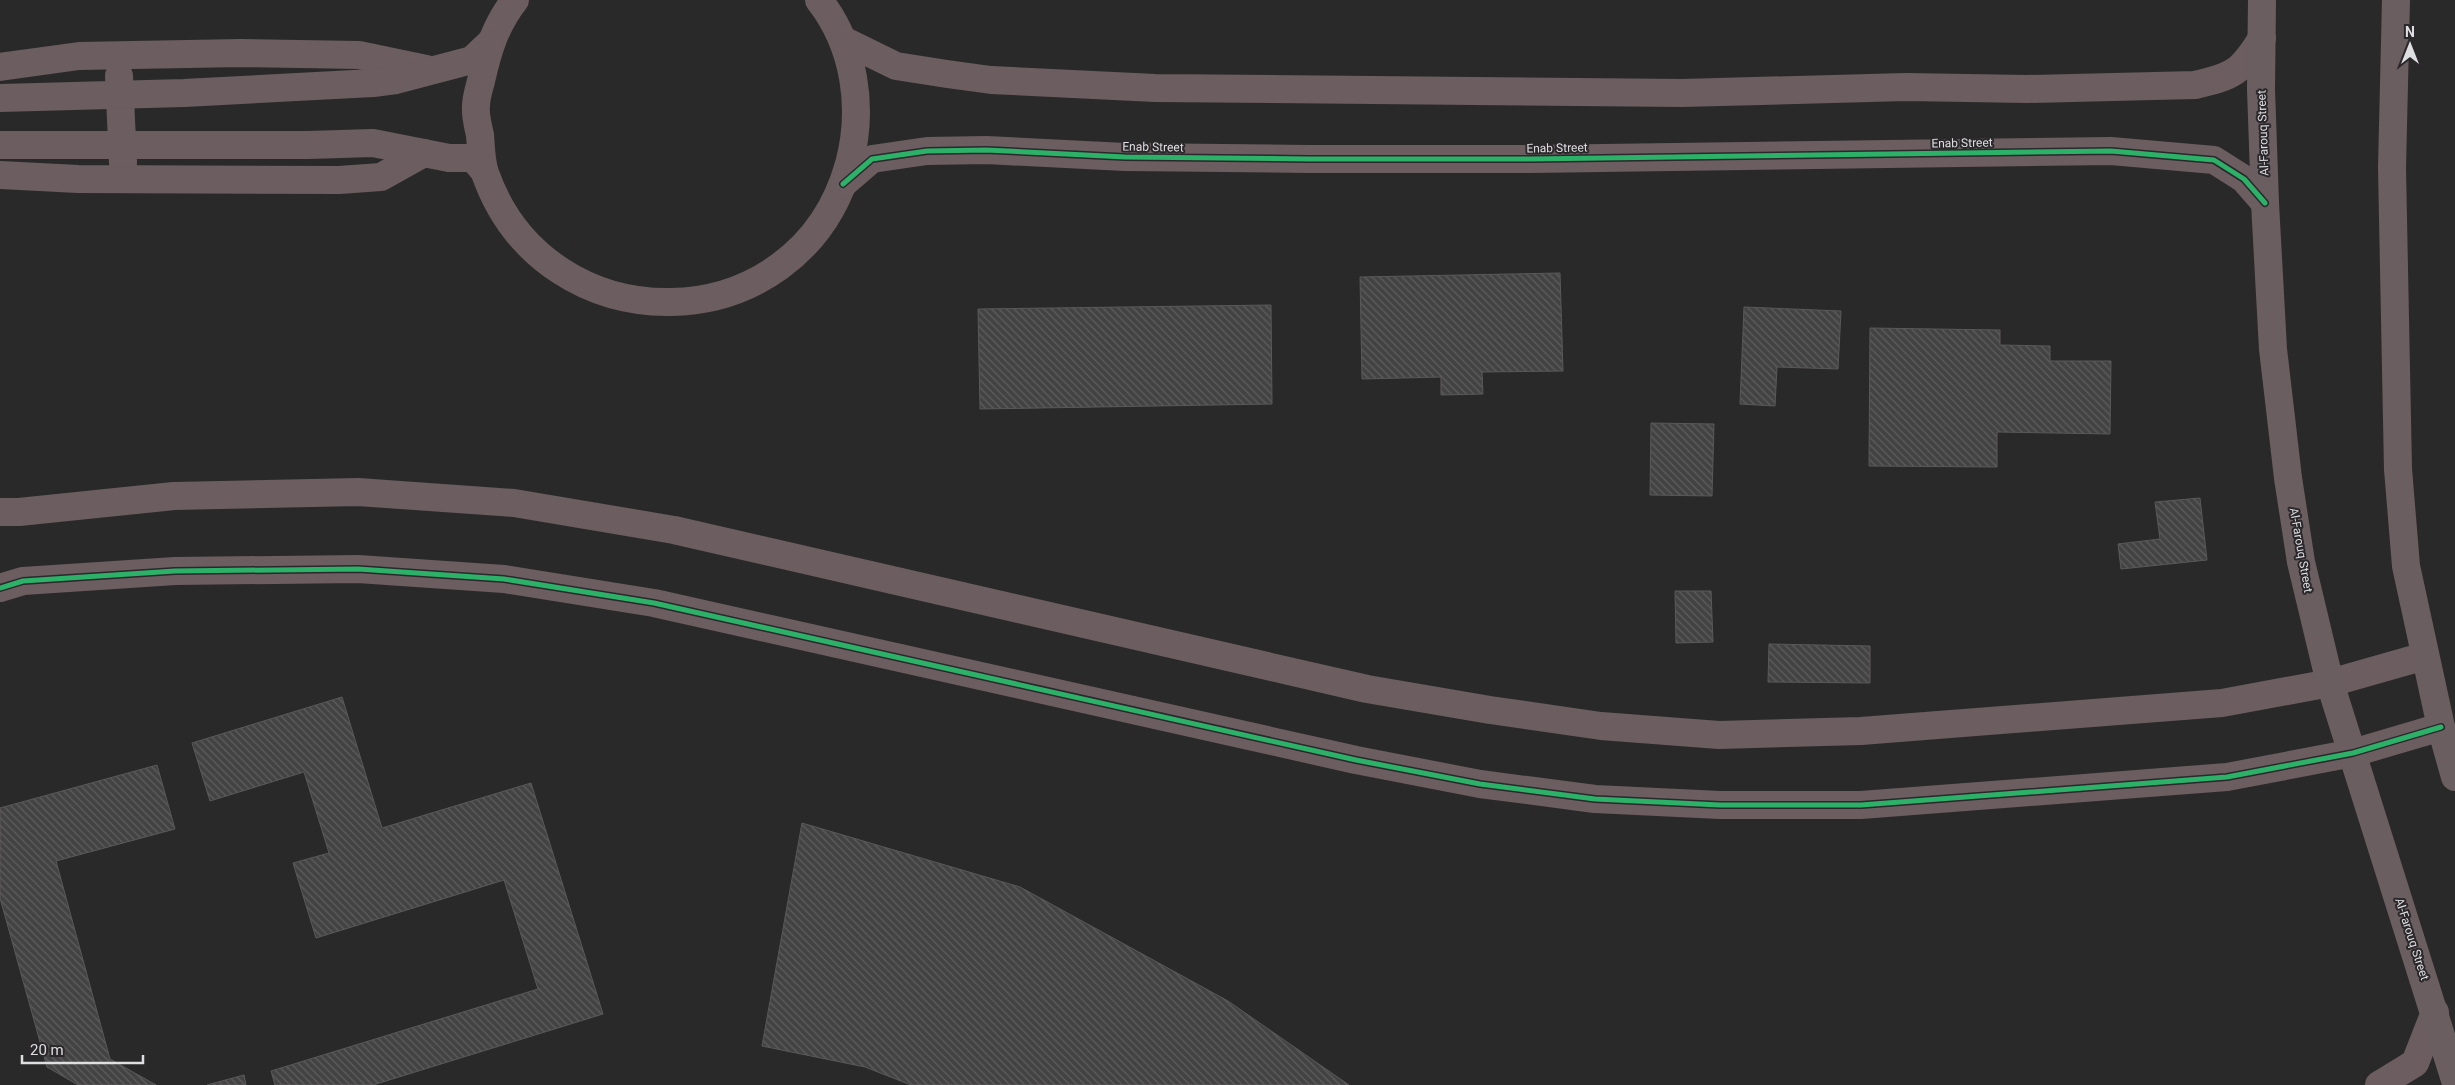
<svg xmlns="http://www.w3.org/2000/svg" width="2455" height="1085" viewBox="0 0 2455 1085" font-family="Roboto,sans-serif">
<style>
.building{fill:url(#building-back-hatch);stroke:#5a5959}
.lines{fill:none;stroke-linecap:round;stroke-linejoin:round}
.minor{stroke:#6b5d60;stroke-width:28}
.major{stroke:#6b5e60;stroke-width:28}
.cycleway-casing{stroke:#2a282b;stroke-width:8}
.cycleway{stroke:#2db169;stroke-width:5}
.labels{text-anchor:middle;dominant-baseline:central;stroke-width:4;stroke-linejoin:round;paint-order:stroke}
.street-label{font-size:12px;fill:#dfdee0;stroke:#2a282b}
</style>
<defs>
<pattern id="building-back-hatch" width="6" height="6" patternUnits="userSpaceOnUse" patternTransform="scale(1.25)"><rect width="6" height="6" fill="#444343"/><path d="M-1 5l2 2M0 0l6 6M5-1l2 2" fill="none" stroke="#5f5e5e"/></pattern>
</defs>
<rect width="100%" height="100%" fill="#2a292a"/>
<!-- building -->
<g class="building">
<path d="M1560,273L1563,371L1482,372L1483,394L1441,395V377L1362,379L1360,277Z"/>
<path d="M1271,305L1272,404L980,409L978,309Z"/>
<path d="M1744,307L1841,311L1838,369L1777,367L1775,406L1740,404Z"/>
<path d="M1870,328L2000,330V345L2050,346V361H2111L2110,434L1997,432V467L1869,466Z"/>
<path d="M1651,423L1714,424L1712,496L1650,495Z"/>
<path d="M2200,498L2207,560L2121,569L2118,544L2160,539L2155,502Z"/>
<path d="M1675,591H1711L1713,642L1676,643Z"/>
<path d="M1769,644L1870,646V683L1768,682Z"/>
<path d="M342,697L382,828L531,783L603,1014L373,1085H275L271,1071L538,989L504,880L316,938L293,863L329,853L304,772L210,801L192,743Z"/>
<path d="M157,765L175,829L56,861L110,1059L156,1085H78L47,1067L0,898V808Z"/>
<path d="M802,823L1020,887L1228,1001L1349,1085H911L865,1067L762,1046Z"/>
<path d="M244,1075L246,1085H207Z"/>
</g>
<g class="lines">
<!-- minor -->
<g class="minor">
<path d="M515,0C495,26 488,50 481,81C479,89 476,98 476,106C475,115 478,126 480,135C481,147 481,161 485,173C546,348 799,345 849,164C864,108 855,46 819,0"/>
<path d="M843,40L896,66L947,74L991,80L1155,88L1682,93L1906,87L2027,89L2195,85C2234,76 2241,72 2262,38"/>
<path d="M0,67L79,56L241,53L359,55L426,69"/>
<path d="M119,76L123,163"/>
<path d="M0,98L184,93L373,83L396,80L472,60L490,43"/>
<path d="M0,145H308L373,143L449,158H473L484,171"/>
<path d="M0,175L78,179L339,180L381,177L424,153"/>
<path d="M843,184L872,159L927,151L986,150L1125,157L1308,159H1531L2111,151L2214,160L2244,179L2265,203"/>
<path d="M0,512H19L174,496L358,492L514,503L674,530L1367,689L1490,710L1601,726L1719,735L1861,731L2222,703L2330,683L2425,656"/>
<path d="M0,588L23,581L175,571L358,569L504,579L654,603L1356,760L1480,784L1595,799L1720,805H1861L2227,777L2353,753L2441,727"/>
<path d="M2379,1085L2415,1063L2435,1012"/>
</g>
<!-- major -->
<g class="major">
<path d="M2262,0L2261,89L2265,203L2273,349L2288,478L2301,562L2330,683L2455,1080"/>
<path d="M2396,0L2392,168L2398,469L2406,566L2441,727L2455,777"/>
</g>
<!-- cycleway casing -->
<g class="cycleway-casing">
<g id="cycleway">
<path d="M843,184L872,159L927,151L986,150L1125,157L1308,159H1531L2111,151L2214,160L2244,179L2265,203"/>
<path d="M0,588L23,581L175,571L358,569L504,579L654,603L1356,760L1480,784L1595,799L1720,805H1861L2227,777L2353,753L2441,727"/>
</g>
</g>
<!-- cycleway -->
<use href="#cycleway" class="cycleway"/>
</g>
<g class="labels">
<!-- street labels -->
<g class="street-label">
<text transform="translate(2263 133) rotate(-92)">Al-Farouq Street</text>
<text transform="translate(1962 143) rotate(-1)">Enab Street</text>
<text transform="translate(1153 147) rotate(1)">Enab Street</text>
<text transform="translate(1557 148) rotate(-1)">Enab Street</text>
<text transform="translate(2301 550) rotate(80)">Al-Farouq Street</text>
<text transform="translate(2412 939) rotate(72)">Al-Farouq Street</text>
</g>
</g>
<!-- north arrow -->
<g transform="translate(2410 45)" stroke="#2a282b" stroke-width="4" paint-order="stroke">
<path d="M0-4L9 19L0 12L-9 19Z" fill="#dfdee0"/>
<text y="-8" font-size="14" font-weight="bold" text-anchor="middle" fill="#dfdee0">N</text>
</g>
<!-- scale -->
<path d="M22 1055v8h121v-8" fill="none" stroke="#dfdee0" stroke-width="2.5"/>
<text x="30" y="1055" font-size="15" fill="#dfdee0" stroke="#2a282b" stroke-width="4" paint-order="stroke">20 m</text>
</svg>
